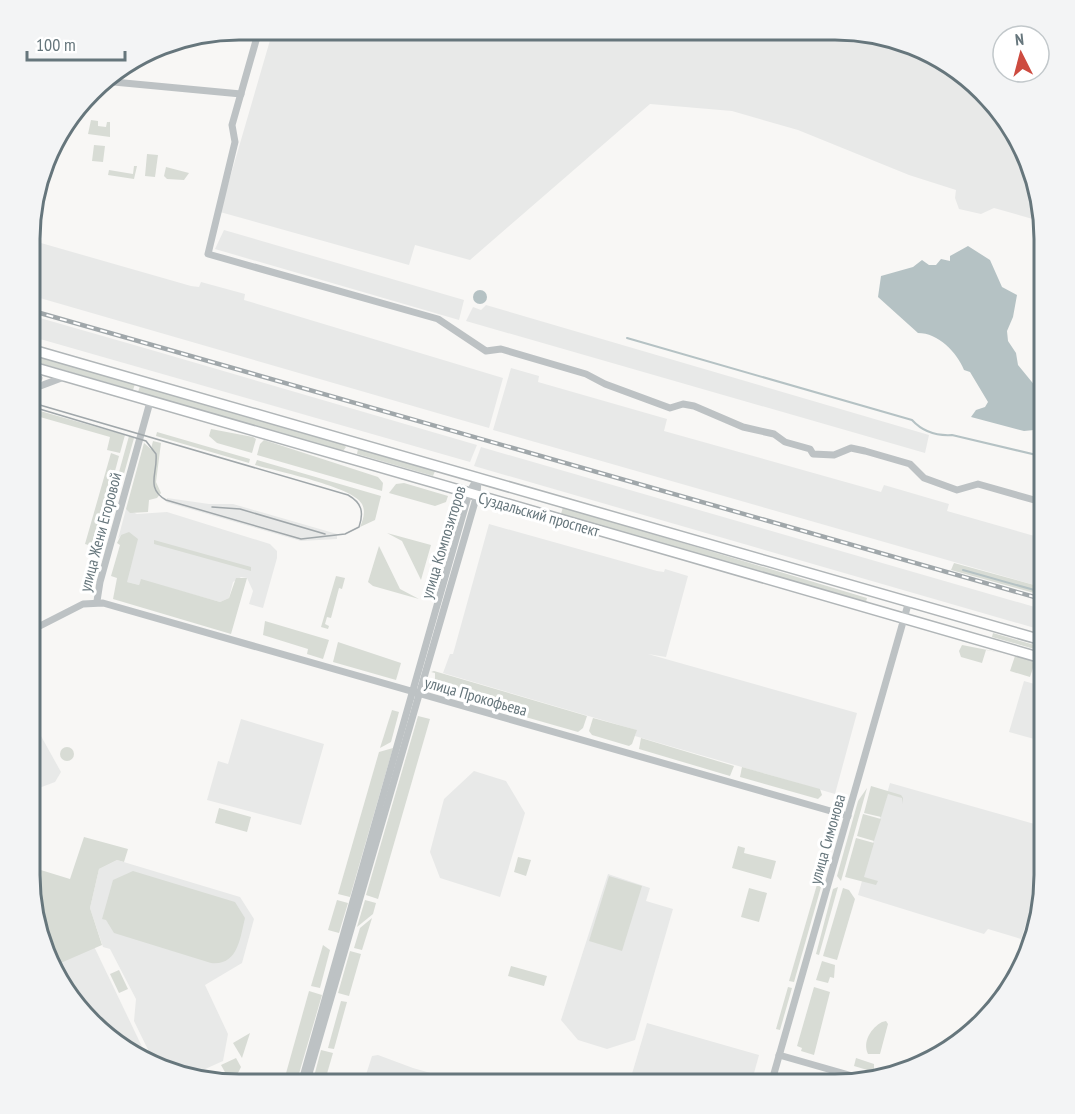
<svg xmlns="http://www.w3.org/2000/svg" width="1075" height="1114" viewBox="0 0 1075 1114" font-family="'PT Sans Narrow',sans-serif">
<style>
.built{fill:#e8e9e8}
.green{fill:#d8dcd5}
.water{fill:#b5c2c4}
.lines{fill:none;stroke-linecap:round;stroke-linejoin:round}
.stream{stroke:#b5c2c4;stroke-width:2}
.major-casing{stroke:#b1b6b8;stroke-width:12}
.minor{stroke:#bdc2c4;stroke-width:7}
.major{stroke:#fff;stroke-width:9}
.tram{stroke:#a0a7aa;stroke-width:1.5}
.rail-casing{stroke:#a0a7aa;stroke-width:4.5}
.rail{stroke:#fff;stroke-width:2;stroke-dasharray:7;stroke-linecap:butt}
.labels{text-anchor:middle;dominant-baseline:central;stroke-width:6;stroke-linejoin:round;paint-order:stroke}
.street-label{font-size:16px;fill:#66767c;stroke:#fff}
.rim{fill:none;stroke:#66767c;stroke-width:3}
</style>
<rect width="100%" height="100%" fill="#f8f7f5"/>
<!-- built -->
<g class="built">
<path d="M273,30L852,32L941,58L1010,123L1043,222L994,208L981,214L959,209L955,198L956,190L909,175L798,130L732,111L650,104L470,260L415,245L409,265L220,212Z"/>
<path d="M224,230L464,300L459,320L215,249Z"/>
<path d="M34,241L191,286L199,287L201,282L245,294L244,300L503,378L489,428L33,296Z"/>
<path d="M486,305L929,435L925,453L466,321L473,307L481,310Z"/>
<path d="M33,316L148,349L477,445L470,462L33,337Z"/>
<path d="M511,368L539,376L538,382L667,419L664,431L881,492L884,485L949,504L947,511L1045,539V588L493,430Z"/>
<path d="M481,447L1045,610V631L474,466Z"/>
<path d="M167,498L209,504H233L337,534V539L301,541L166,502Z"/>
<path d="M126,509L137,514L167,512L270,544L277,551V558L263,608L249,604L253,591L247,578L241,577L233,582L229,598L220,602L141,580L139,585L127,582L121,535L118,539Z"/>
<path d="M489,524L657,571L664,572L665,569L688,576L666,657L648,654L857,713L835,794L635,736L636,730L443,673L450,654H453Z"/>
<path d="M1024,681L1045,687V760L1034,757L1038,740L1009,732Z"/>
<path d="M31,718L61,772L55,782L31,791Z"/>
<path d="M241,719L324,744L301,825L207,800L218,761L228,764Z"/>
<path d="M474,771L506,781L525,813L500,897L440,878L430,852L444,799Z"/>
<path d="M890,783L1045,827V845L1035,881L1039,882L1021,939L988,929L984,934L858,895Z"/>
<path d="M117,860L240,897L254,919L242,963L205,985L228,1034L223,1061L194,1074L154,1062L134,1021L136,999L110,949L103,947L90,908L99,869Z"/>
<path d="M608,874L650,888L646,901L673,909L635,1040L607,1049L578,1040L561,1020Z"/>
<path d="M90,938L146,1055L135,1056L65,991L52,953Z"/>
<path d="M647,1023L759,1055L751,1084H629Z"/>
<path d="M378,1055L413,1068L469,1084H363L372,1056Z"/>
</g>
<!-- green -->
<g class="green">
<path d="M91,120L98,121V126L106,127L107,122H110V137L88,134Z"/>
<path d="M94,145L105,146L103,162L92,161Z"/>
<path d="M147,154L158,155L155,177L145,176Z"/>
<path d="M134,166H137L134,179L108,175L109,170L133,174Z"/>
<path d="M166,167L189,173L184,180L167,179L164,176Z"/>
<path d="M33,355L135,384L133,390L33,361Z"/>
<path d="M140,386L344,445L346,447L343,451L138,392Z"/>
<path d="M33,409L125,435L120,453L107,450L110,437L33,415Z"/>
<path d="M211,429L253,437L256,439L252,453L217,443L209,436Z"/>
<path d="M157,432L250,459L249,463L156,436Z"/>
<path d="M129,436L134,438L102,552L97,551Z"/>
<path d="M264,440L378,477L383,483L382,491L257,455L260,444Z"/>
<path d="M153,441L161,443L156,482L161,493L157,498L149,500L148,512L130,513L126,509L144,443L151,449Z"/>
<path d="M358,449L431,470L435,471L433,476L357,454Z"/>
<path d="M111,453L119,456L95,547L85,544Z"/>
<path d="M257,460L381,496L375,520L360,527C363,520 366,512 362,504C354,487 276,471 255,465Z"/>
<path d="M404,483L448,496L446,502L435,506L389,493L396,484Z"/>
<path d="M563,507L867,598L866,602L561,514Z"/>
<path d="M448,515L456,517L454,522L458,523L440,587L428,583Z"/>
<path d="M129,532L138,539L127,582L139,585L141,579L220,602L229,598L236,578H247L231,634L113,599L117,578L111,576L120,545L117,543L121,535Z"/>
<path d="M387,533L431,545L421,580L402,541Z"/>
<path d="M154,540L251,567V571L154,544Z"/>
<path d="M379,546L400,589L419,599L373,586L368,582Z"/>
<path d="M954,563L1045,588V596L951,570Z"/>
<path d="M336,576L345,578L342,589L339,588L331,618L327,617L325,624L329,626L328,629L321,627Z"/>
<path d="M265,621L329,640L323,659L307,654L308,649L263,635Z"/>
<path d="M993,633L1045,648V652L992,637Z"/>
<path d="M338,642L401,663L396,680L333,662Z"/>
<path d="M962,645L1008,654L986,650L982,663L961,657L959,651Z"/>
<path d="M1015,656L1032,661L1034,665L1030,677L1010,671Z"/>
<path d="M434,671L587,716L583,728L578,732L442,693L443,689L435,683V673L431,672Z"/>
<path d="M392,710L399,712L391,742L380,748Z"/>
<path d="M418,716L430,719L378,899L366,895Z"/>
<path d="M593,718L637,730L632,744L629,746L592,735L589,731Z"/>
<path d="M641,738L734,766L730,776L639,749Z"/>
<circle cx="67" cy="754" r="7"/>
<path d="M393,748L350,897L338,894L379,752Z"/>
<path d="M742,767L820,789L822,795L818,799L740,777Z"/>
<path d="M871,786L901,795L903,798L902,804V798L888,794L881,817L864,813Z"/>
<path d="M867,788L841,881L837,876L858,801Z"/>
<path d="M219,808L251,817L247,832L215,823Z"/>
<path d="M863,814L881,819L874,841L857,836Z"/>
<path d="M84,837L128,849L124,862L117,860L99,869L90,908L102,945L56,965L30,888L31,867L70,879Z"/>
<path d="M856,838L874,843L864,877L878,881L876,885L845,877Z"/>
<path d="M738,846L745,848L744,853L776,861L771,879L732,868Z"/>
<path d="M518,857L531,860L526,876L514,872Z"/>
<path d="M825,857L829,859L794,982L789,981Z"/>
<path d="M133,871L235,902L245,918C240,938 238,966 211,963L114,933L106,920L102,919L113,880Z"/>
<path d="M609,876L642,886L622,951L589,941Z"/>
<path d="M838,887L819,955L816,954L833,889Z"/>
<path d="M749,888L767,893L759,922L741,917Z"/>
<path d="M843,888L849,890L855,899L837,960L823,956Z"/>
<path d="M337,900L348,903L339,933L328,930Z"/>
<path d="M365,900L376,903L373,914L357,927Z"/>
<path d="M372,918L362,950L354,948L360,928Z"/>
<path d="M323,945L330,950L320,988L311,986Z"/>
<path d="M350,951L361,954L349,996L338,993Z"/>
<path d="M822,961L835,965L834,978L830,977L828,983L816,980Z"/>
<path d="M511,966L547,976L544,986L508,976Z"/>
<path d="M119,970L128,989L119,993L110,974Z"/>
<path d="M788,987L792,988L780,1030L776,1029Z"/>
<path d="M814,987L830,992L814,1055L801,1051L802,1048L797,1046Z"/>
<path d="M309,991L322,995L296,1084H283Z"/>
<path d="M341,1001L347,1002L334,1049L328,1048Z"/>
<path d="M882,1022L886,1021L888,1024L880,1054H868C862,1042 871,1028 882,1022Z"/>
<path d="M250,1033L242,1058L233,1043Z"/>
<path d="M321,1050L333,1053L324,1084H312Z"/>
<path d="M236,1058L241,1067L236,1077L226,1074L221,1065Z"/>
<path d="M856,1058L874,1064V1072L854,1066Z"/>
</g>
<!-- water -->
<g class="water">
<path d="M968,246L990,260L1002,287L1017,295L1013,317L1007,331L1008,341L1016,353L1018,365L1036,387L1039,403L1033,414L1034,430L1024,431L971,417L976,410L985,407L988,402L970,372L964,370C957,352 938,333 918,333L878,297L881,276L913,267L922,260L929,265H936L941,259L950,261V256Z"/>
<circle cx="480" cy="297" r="7"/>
</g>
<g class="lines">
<!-- stream -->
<g class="stream">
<path d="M627,338L912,420C923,432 936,436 952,435L1045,457"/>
<path d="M963,570L1045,593"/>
</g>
<!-- major casing -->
<g class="major-casing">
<g id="major">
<path d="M33,350L1045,641"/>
<path d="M33,367L1045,659"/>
</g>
</g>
<!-- minor -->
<g class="minor">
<path d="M259,30L232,125L235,142L208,254L438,319L486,351L501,349L586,374L605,384L670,408L683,404L694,406L743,427L774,434L785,442L810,449L813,454L834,455L851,448L865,451L910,464L924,478L957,490L978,484L1045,503"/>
<path d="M103,81L241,94"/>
<path d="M33,368L39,378L35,388L64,377"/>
<path d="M97,601L100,582L150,402"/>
<path d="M32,630L83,604L103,603L848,816"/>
<path d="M779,1055L863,1079"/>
<path d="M301,1084L469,493L478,477"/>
<path d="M306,1084L477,495L478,480"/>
<path d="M771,1084L909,601"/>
</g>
<!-- major -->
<use href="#major" class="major"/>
<!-- tram -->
<g class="tram">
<path d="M33,407L146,441L156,454C158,473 145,488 166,500L301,539L345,534L359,527C364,512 362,503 348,495L33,403"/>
<path d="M212,507L240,509L325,534"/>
</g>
<!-- rail casing -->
<g class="rail-casing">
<path id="rail" d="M33,311L1045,600"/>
</g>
<!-- rail -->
<use href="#rail" class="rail"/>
</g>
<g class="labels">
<!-- street labels -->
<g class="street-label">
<text transform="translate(539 514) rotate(16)">Суздальский проспект</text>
<text transform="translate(100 532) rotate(-75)">улица Жени Егоровой</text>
<text transform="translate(443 542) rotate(-73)">улица Композиторов</text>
<text transform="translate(476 696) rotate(16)">улица Прокофьева</text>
<text transform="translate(827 839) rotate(-74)">улица Симонова</text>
</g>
</g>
<!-- crop -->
<path d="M0 0H1075V1114H0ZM239 40H835A199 199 0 0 1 1034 239V875A199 199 0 0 1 835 1074H239A199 199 0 0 1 40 875V239A199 199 0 0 1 239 40Z" fill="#f3f4f5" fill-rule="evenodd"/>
<path class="rim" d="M239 40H835A199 199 0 0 1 1034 239V875A199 199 0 0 1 835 1074H239A199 199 0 0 1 40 875V239A199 199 0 0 1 239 40Z"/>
<!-- north arrow -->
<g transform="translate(1021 54) rotate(354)"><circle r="28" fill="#ffffff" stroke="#c2c8cb" stroke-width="1.5"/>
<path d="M0-4.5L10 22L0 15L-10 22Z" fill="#cd4b40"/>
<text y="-9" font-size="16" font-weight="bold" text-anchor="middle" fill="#66767c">N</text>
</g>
<!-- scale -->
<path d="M27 51v9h98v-9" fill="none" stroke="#66767c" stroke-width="3"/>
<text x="36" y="51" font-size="18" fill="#66767c" stroke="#ffffff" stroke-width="4.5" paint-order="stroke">100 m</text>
</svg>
